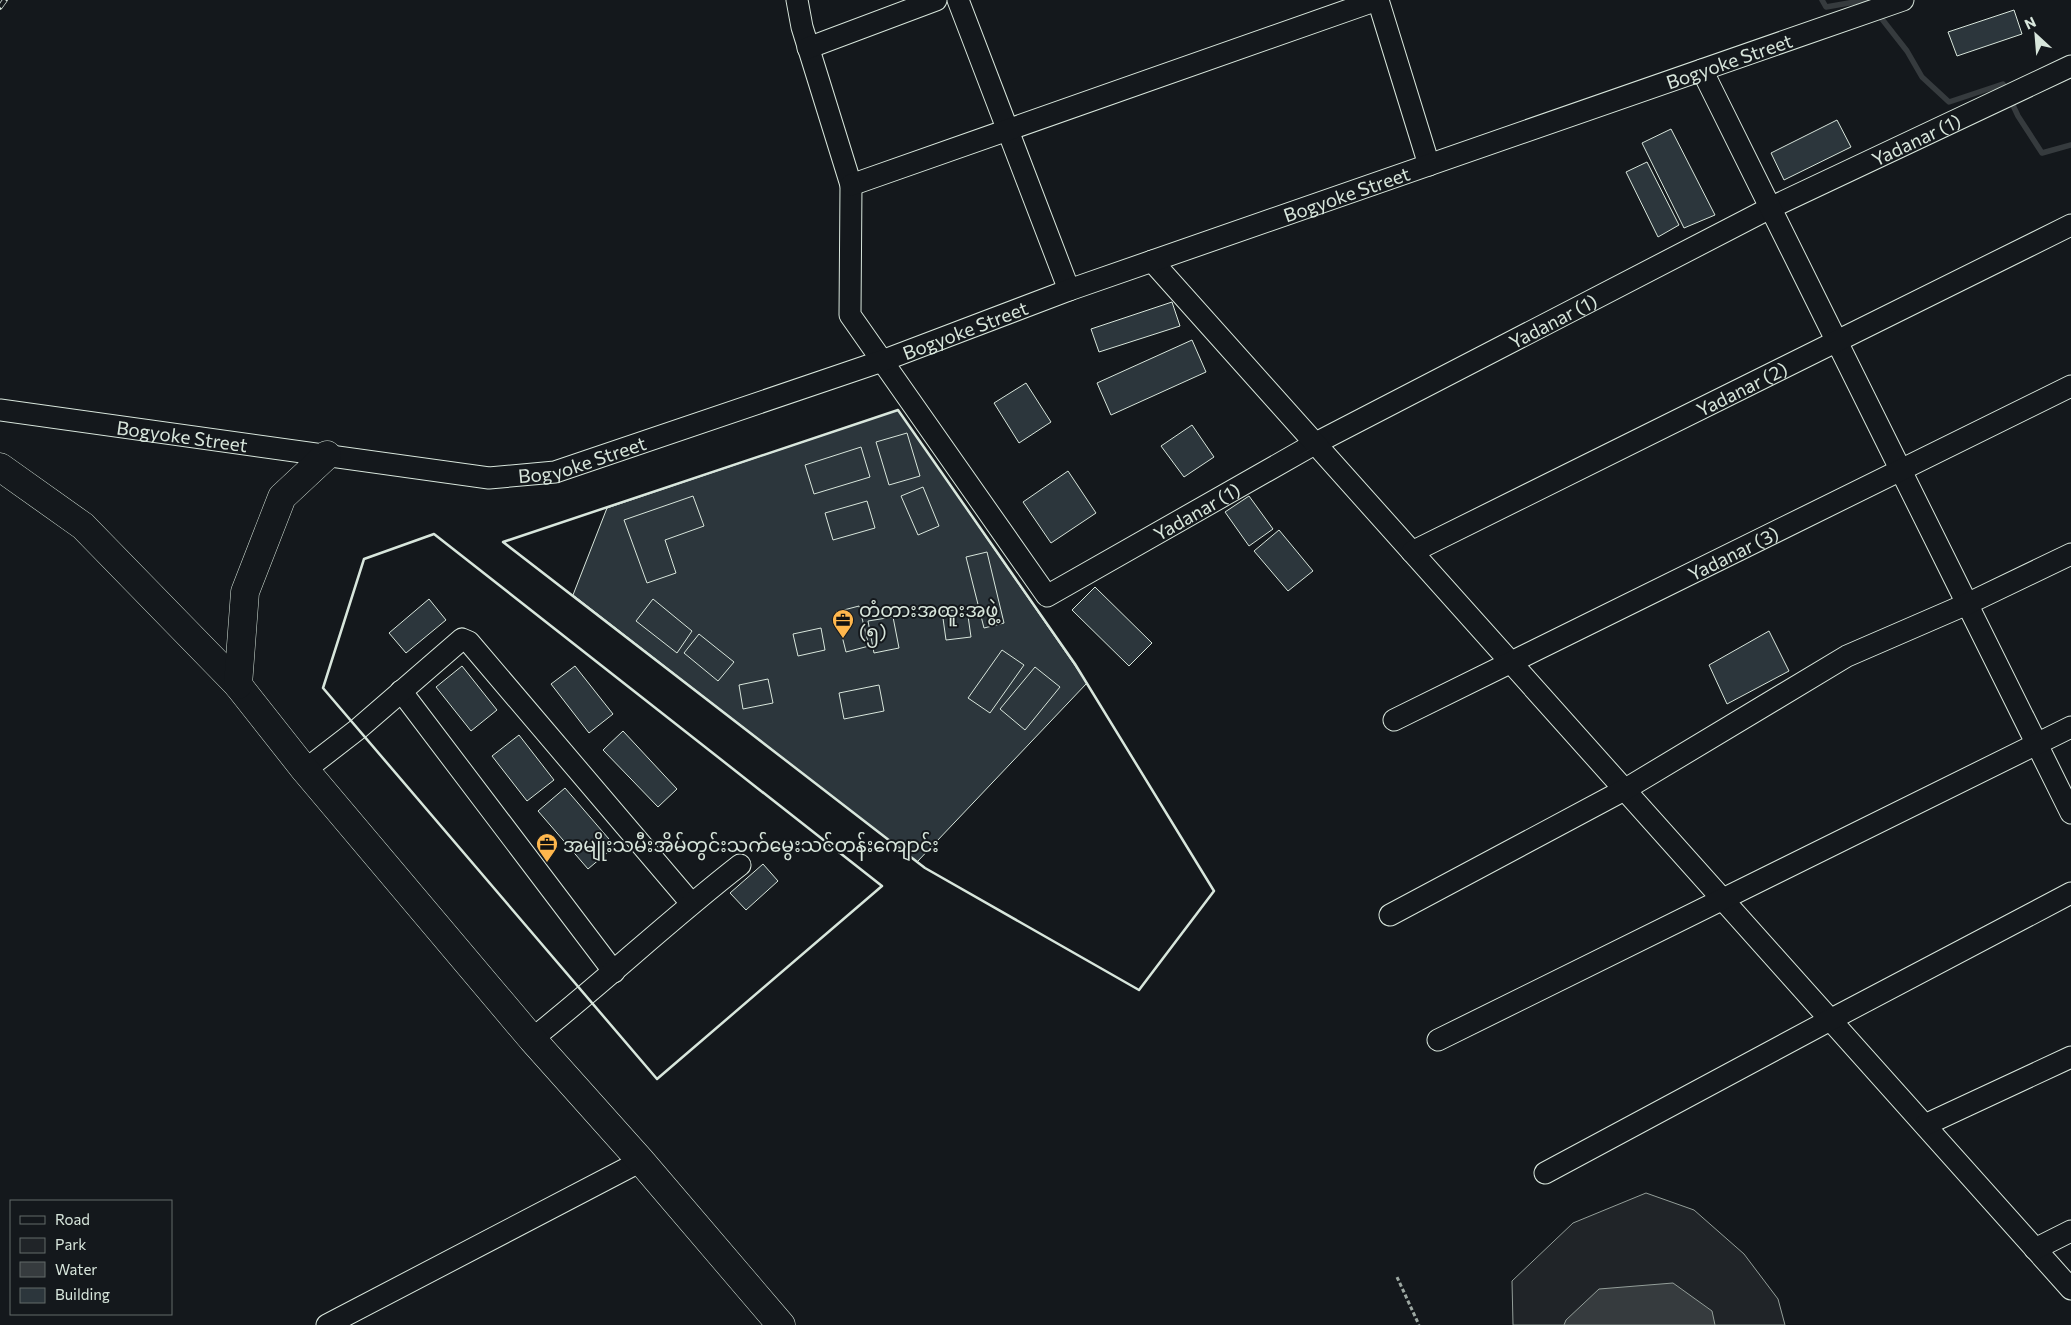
<svg xmlns="http://www.w3.org/2000/svg" width="2071" height="1325" viewBox="0 0 2071 1325" font-family="Commissioner,'Noto Sans Myanmar',sans-serif">
<style>
.green{fill:#202428;stroke:#939e99}
.water{fill:#363b3e;stroke:#939e99}
.lines{fill:none;stroke-linecap:round;stroke-linejoin:round}
.stream{stroke:#363b3e;stroke-width:5.5}
.building{fill:#2c363c;stroke:#d8e6dc}
.minor-casing{stroke:#d8e6dc;stroke-width:23}
.major-casing{stroke:#d8e6dc;stroke-width:29}
.path{stroke:#9da8a2;stroke-width:3;stroke-dasharray:4 2.5;stroke-linecap:butt}
.minor{stroke:#14181c;stroke-width:21}
.major{stroke:#14181c;stroke-width:28}
.rail-casing{stroke:#d8e6dc;stroke-width:5.5}
.rail{stroke:#14181c;stroke-width:4;stroke-dasharray:11;stroke-linecap:butt}
.wall{stroke:#d8e6dc;stroke-width:2.5}
.labels{text-anchor:middle;dominant-baseline:central;stroke-width:4;stroke-linejoin:round;paint-order:stroke}
.street-label{font-size:19px;fill:#d8e6dc;stroke:#14181c}
.poi-label{font-size:19px;fill:#d8e6dc;stroke:#14181c;text-anchor:start}
</style>
<rect width="100%" height="100%" fill="#14181c"/>
<!-- green -->
<path class="green" d="M1646,1193L1694,1210L1744,1254L1778,1299L1785,1325H1513L1512,1281L1573,1223Z"/>
<!-- water -->
<path class="water" d="M1673,1283L1712,1311L1715,1325H1564L1566,1320L1599,1289Z"/>
<g class="lines">
<!-- stream -->
<g class="stream">
<path d="M1822,0L1826,7L1866,0"/>
<path d="M1878,14L1907,51L1922,77L1949,102L2003,84L2018,116L2042,153L2071,145"/>
</g>
</g>
<!-- building -->
<g class="building">
<path d="M2014,10L2022,34L1957,56L1948,32Z"/>
<path d="M1837,120L1851,147L1784,180L1771,153Z"/>
<path d="M1671,129L1715,215L1684,228L1642,143Z"/>
<path d="M1647,162L1679,225L1658,237L1626,172Z"/>
<path d="M1172,302L1180,326L1099,352L1091,329Z"/>
<path d="M1192,340L1206,372L1111,415L1097,383Z"/>
<path d="M1026,383L1051,422L1019,443L994,403Z"/>
<path d="M898,410L1087,683L917,862L573,595L607,508Z"/>
<path d="M1192,425L1214,457L1184,477L1161,446Z"/>
<path d="M907,433L920,476L889,485L876,442Z"/>
<path d="M861,447L870,477L814,494L805,465Z"/>
<path d="M1068,471L1096,513L1051,543L1023,502Z"/>
<path d="M923,487L939,526L918,535L901,496Z"/>
<path d="M693,496L704,526L665,540L676,573L647,583L624,520Z"/>
<path d="M1249,496L1273,529L1249,546L1225,512Z"/>
<path d="M867,501L875,528L833,540L825,513Z"/>
<path d="M1279,530L1313,571L1288,591L1254,551Z"/>
<path d="M987,552L1004,623L984,628L966,557Z"/>
<path d="M1095,587L1152,643L1129,666L1072,610Z"/>
<path d="M429,599L446,620L406,653L389,633Z"/>
<path d="M653,599L692,631L677,653L636,621Z"/>
<path d="M859,606L869,646L846,652L836,612Z"/>
<path d="M967,609L971,637L946,640L942,611Z"/>
<path d="M893,617L899,648L874,653L868,621Z"/>
<path d="M821,628L825,650L798,656L793,634Z"/>
<path d="M1769,631L1789,671L1727,704L1709,665Z"/>
<path d="M699,634L734,662L718,681L684,653Z"/>
<path d="M1002,650L1024,665L990,713L968,698Z"/>
<path d="M462,666L497,710L471,731L436,687Z"/>
<path d="M575,666L613,714L589,733L551,684Z"/>
<path d="M1035,667L1060,687L1025,730L1000,709Z"/>
<path d="M768,679L773,703L743,709L739,685Z"/>
<path d="M879,685L884,711L844,719L839,693Z"/>
<path d="M623,731L677,789L658,807L603,750Z"/>
<path d="M519,735L554,780L527,801L492,756Z"/>
<path d="M565,788L615,846L588,869L538,811Z"/>
<path d="M763,864L778,881L746,910L730,893Z"/>
</g>
<g class="lines">
<!-- minor casing -->
<g class="minor-casing">
<g id="minor">
<path id="s1" d="M797,0L802,27L851,185L850,315L1047,596L1316,443L1770,208L2071,66"/>
<path d="M958,0L1069,290"/>
<path d="M1378,0L1429,165"/>
<path d="M808,48L936,0"/>
<path d="M1702,70L2071,813"/>
<path d="M851,185L1377,0"/>
<path d="M1152,261L2071,1289"/>
<path id="s2" d="M0,410L489,478L555,472L882,361L1069,290L1903,0"/>
<path id="s3" d="M1412,552L2071,225"/>
<path d="M401,691L614,972"/>
<path id="s4" d="M1394,720L2071,386"/>
<path d="M305,770L358,729L462,639L469,642L691,903"/>
<path d="M1390,915L1624,790L1847,656L1967,604L2071,554"/>
<path d="M532,1039C603,983 668,921 740,865"/>
<path d="M1438,1040L2071,727"/>
<path d="M1925,1125L2071,1057"/>
<path d="M1545,1173L1830,1020L2071,893"/>
<path d="M2035,1249L2071,1231"/>
<path d="M327,1325L641,1161"/>
</g>
</g>
<!-- major casing -->
<g class="major-casing">
<g id="major">
<path d="M0,467L83,526L238,685L305,770L532,1039L641,1161L781,1325"/>
<path d="M238,685L245,592L282,497L327,455"/>
</g>
</g>
<!-- path -->
<path class="path" d="M1397,1277L1419,1325"/>
<!-- minor -->
<use href="#minor" class="minor"/>
<!-- major -->
<use href="#major" class="major"/>
<!-- rail casing -->
<g class="rail-casing">
<path id="rail" d="M0,7L5,0"/>
</g>
<!-- rail -->
<use href="#rail" class="rail"/>
<!-- wall -->
<g class="wall">
<path d="M898,410L1075,664L1214,891L1139,990L925,868L503,542Z"/>
<path d="M434,534L882,886L657,1079L323,688L364,559Z"/>
</g>
</g>
<!-- icons -->
<defs>
<g id="office-pin" transform="scale(1.125)"><path d="M0 17L-7.5 6A9.5 9.5 0 1 1 7.5 6Z" fill="#ffb74d" stroke="#14181c"/><path d="M-6-3h4V-5.5h4V-3h4V5H-6ZM-1-4.5V-3h2v-1.5ZM-6 0V1H6V0Z" fill="#111"/></g>
</defs>
<g fill-rule="evenodd">
<use href="#office-pin" x="843" y="620"/>
<use href="#office-pin" x="547" y="844"/>
</g>
<g class="labels">
<!-- street labels -->
<g class="street-label">
<text stroke="none"><textPath href="#s2" startOffset="1804">Bogyoke Street</textPath></text>
<text stroke="none"><textPath href="#s1" startOffset="1648">Yadanar (1)</textPath></text>
<text stroke="none"><textPath href="#s2" startOffset="1399">Bogyoke Street</textPath></text>
<text stroke="none"><textPath href="#s1" startOffset="1242">Yadanar (1)</textPath></text>
<text stroke="none"><textPath href="#s2" startOffset="994">Bogyoke Street</textPath></text>
<text stroke="none"><textPath href="#s3" startOffset="368">Yadanar (2)</textPath></text>
<text stroke="none"><textPath href="#s2" startOffset="184">Bogyoke Street</textPath></text>
<text stroke="none"><textPath href="#s2" startOffset="589">Bogyoke Street</textPath></text>
<text stroke="none"><textPath href="#s1" startOffset="838">Yadanar (1)</textPath></text>
<text stroke="none"><textPath href="#s4" startOffset="378">Yadanar (3)</textPath></text>
</g>
<!-- poi labels -->
<g class="poi-label">
<text x="859" y="609">တံတားအထူးအဖွဲ့<tspan x="859" dy="22">(၅)</tspan></text>
<text x="563" y="844">အမျိုးသမီးအိမ်တွင်းသက်မွေးသင်တန်းကျောင်း</text>
</g>
</g>
<!-- legend -->
<rect x="10" y="1200" width="162" height="115" fill="#14181c" stroke="#626a69"/>
<rect x="20" y="1216" width="25" height="8" fill="#14181c" stroke="#626a69"/>
<text x="55" y="1225" font-size="15" fill="#d8e6dc">Road</text>
<rect x="20" y="1238" width="25" height="15" fill="#202428" stroke="#626a69"/>
<text x="55" y="1250" font-size="15" fill="#d8e6dc">Park</text>
<rect x="20" y="1262" width="25" height="15" fill="#363b3e" stroke="#626a69"/>
<text x="55" y="1275" font-size="15" fill="#d8e6dc">Water</text>
<rect x="20" y="1288" width="25" height="15" fill="#2c363c" stroke="#626a69"/>
<text x="55" y="1300" font-size="15" fill="#d8e6dc">Building</text>
<!-- north arrow -->
<g transform="translate(2036 35) rotate(334)" stroke="#14181c" stroke-width="4" paint-order="stroke">
<path d="M0-4L9 19L0 12L-9 19Z" fill="#d8e6dc"/>
<text y="-8" font-size="14" font-weight="bold" text-anchor="middle" fill="#d8e6dc">N</text>
</g>
</svg>
